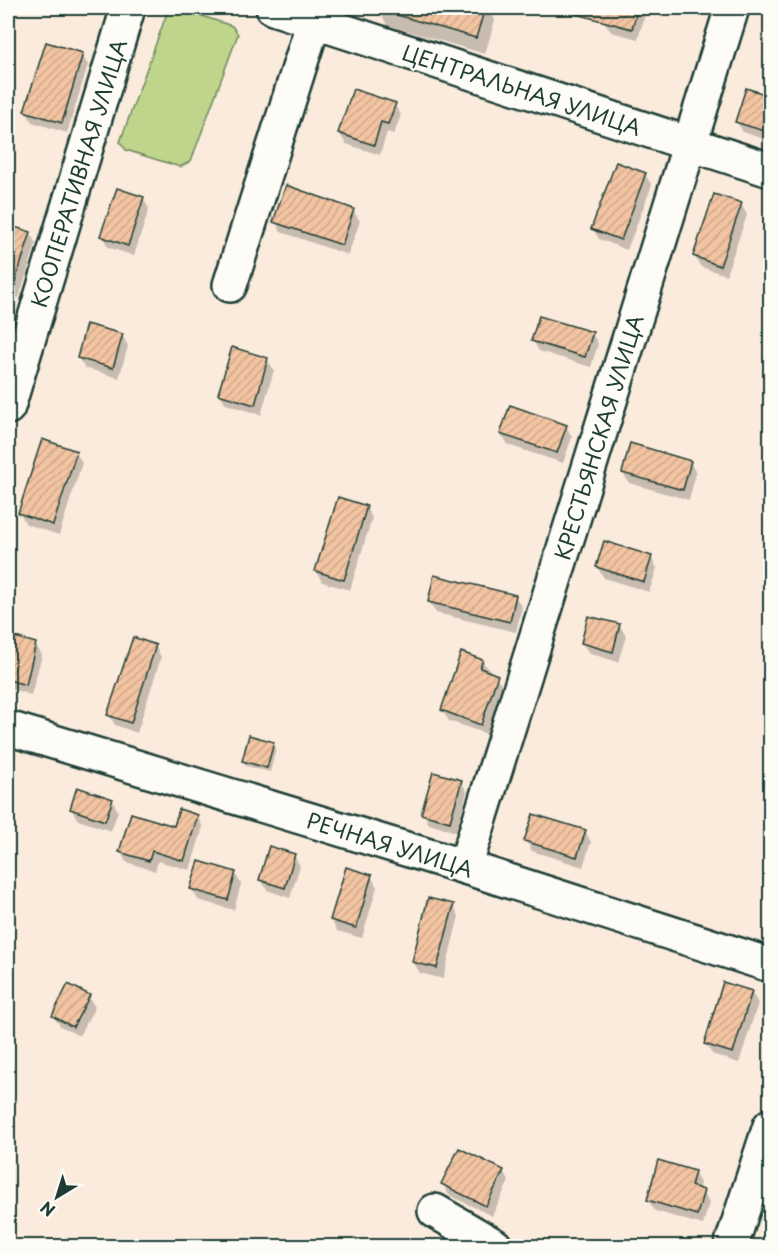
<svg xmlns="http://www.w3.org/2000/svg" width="778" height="1254" viewBox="0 0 778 1254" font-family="'Playpen Sans',sans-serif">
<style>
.pitch{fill:#bfd58b;stroke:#6f8960;stroke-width:1.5}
.shadow{fill:#0003}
.building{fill:url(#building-hatch);stroke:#1f3d34;stroke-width:1.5}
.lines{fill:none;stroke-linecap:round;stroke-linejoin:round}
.minor-casing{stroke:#1f3d34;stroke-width:38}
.minor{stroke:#fdfcf7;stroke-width:33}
.labels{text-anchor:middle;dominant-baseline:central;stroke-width:4.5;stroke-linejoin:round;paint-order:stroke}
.street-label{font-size:21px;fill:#1f3d34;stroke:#fdfcf7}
</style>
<defs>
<pattern id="building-hatch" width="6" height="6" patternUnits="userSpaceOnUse" patternTransform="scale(1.5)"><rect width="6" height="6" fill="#f2c4a1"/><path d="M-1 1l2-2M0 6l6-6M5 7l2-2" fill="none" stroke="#cfa98b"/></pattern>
</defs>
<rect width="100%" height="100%" fill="#faebdd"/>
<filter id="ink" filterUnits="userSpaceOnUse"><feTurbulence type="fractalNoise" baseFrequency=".0167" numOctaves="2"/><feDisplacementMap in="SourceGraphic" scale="12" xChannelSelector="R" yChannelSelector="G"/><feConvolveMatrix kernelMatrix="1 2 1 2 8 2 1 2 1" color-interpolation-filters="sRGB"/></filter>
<g filter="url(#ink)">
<!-- pitch -->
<path class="pitch" d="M178,8L232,26L238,34L191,161L180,167L126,150L120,142L167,13Z"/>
<!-- shadow -->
<g class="shadow">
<path d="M378,8H488L495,20L485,54L387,25Z"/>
<path d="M608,8H647L638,39L611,32L604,21Z"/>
<path d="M82,55L88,65L67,133L32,122L26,111Z"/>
<path d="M770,97V141L743,132L737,122Z"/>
<path d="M394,104L401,115L394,134L387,132L380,155L346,144L339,133Z"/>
<path d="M645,175L652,185L627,250L599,239L593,229Z"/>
<path d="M143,198L149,209L134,256L108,247L102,236Z"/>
<path d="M741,204L747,215L726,275L701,267L694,256Z"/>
<path d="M353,210L360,221L348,255L281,232L275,221Z"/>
<path d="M8,226L30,233L36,244L19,298L8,295Z"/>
<path d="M592,333L598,344L591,367L539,351L533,341Z"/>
<path d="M122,335L128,346L119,378L85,368L78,358Z"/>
<path d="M267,359L274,370L261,415L226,404L220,394Z"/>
<path d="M566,426L572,437L563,463L508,445L502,434Z"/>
<path d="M76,452L82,463L59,535L26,524L20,513Z"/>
<path d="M690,462L696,473L689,500L629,483L623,473Z"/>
<path d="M366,508L372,518L350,590L322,582L316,571Z"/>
<path d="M651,557L657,568L649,592L604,578L597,567Z"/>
<path d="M515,596L522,607L516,632L436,613L429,602Z"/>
<path d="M620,626L626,636L618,662L589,653L582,643Z"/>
<path d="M8,637L35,644L42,655L31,695L8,688Z"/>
<path d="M155,646L161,657L137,733L115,725L109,715Z"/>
<path d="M482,661L504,687L487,734L449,721L442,710Z"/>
<path d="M273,743L276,748L270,772L246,766L243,761Z"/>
<path d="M8,778L14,790L8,813Z"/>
<path d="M461,781L467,792L456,832L429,824L423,813Z"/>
<path d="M112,800L118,811L111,831L78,820L71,809Z"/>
<path d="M197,816L203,827L190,870L158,861L155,871L126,862L120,851Z"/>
<path d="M585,831L591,842L583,867L532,851L526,841Z"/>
<path d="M294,855L300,866L290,898L267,890L261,880Z"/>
<path d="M235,873L241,884L234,910L198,900L192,889Z"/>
<path d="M371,876L377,887L362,938L337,931L331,920Z"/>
<path d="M453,906L459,916L443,979L420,973L413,962Z"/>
<path d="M751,992L758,1003L739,1063L712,1054L706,1044Z"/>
<path d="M88,996L95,1007L79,1036L60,1026L53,1016Z"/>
<path d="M503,1171L509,1181L492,1216L449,1195L443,1184Z"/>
<path d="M694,1172L700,1183L698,1190L703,1192L709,1203L703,1225L655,1211L648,1200Z"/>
</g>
<!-- building -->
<g class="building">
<path d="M390,8H485L476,38L390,13Z"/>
<path d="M577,8H638L632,29L576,14Z"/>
<path d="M46,42L83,53L62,123L24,111Z"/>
<path d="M746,88L771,96V133L735,122Z"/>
<path d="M353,89L396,103L388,124L381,122L374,145L338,133Z"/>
<path d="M616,162L646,173L621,240L591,229Z"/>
<path d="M286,185L354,209L342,245L273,222Z"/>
<path d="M117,188L144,197L128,246L100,236Z"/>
<path d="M714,194L742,203L720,266L693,256Z"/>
<path d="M8,225L31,232L12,291H8Z"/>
<path d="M539,316L593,332L585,357L531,341Z"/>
<path d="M86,324L123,334L113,368L77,358Z"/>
<path d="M232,347L268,358L255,405L218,394Z"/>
<path d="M510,405L567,425L557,453L500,434Z"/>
<path d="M42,439L77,451L53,525L18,513Z"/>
<path d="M630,443L691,461L683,490L622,473Z"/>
<path d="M338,497L367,506L344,580L315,571Z"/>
<path d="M604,541L652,556L644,582L596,567Z"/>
<path d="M434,575L516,595L510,622L428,602Z"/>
<path d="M588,616L620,624L613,652L581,643Z"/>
<path d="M8,635L36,643L26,685L8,680Z"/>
<path d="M133,637L156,645L131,723L107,715Z"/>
<path d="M461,652L483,660L480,668L498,675L481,725L441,710Z"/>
<path d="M249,735L274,742L267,768L242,761Z"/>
<path d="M433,772L462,780L450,822L421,814Z"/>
<path d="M77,787L113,799L105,821L70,809Z"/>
<path d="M179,809L198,815L184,861L152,851L149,861L119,852L131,813L174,826Z"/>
<path d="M533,814L586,830L577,857L524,841Z"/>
<path d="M269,846L295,854L285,888L259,880Z"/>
<path d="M199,861L236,872L228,900L190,889Z"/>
<path d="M346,867L372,875L356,928L330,920Z"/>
<path d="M428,898L454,904L437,968L412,962Z"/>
<path d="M723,982L752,991L733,1053L704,1044Z"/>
<path d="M68,984L90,995L73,1027L52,1016Z"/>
<path d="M459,1148L504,1170L486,1206L441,1184Z"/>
<path d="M658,1160L695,1171L691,1186L704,1190L697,1215L647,1200Z"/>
</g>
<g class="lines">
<!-- minor casing -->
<g class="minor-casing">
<g id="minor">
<path d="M273,8L770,170"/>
<path d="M230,285L314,21"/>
<path d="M8,407L128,8"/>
<path d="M8,728L465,867L770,965"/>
<path d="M465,867L732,8"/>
<path d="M435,1211L495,1246"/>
<path d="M731,1246L770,1126"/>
</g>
</g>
<!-- minor -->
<use href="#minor" class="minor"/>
</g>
</g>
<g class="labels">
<!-- street labels -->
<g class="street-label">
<text transform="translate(522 89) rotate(18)">ЦЕНТРАЛЬНАЯ УЛИЦА</text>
<text transform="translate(78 173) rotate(-73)">КООПЕРАТИВНАЯ УЛИЦА</text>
<text transform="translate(598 437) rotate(-73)">КРЕСТЬЯНСКАЯ УЛИЦА</text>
<text transform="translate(390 844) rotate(17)">РЕЧНАЯ УЛИЦА</text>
</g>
</g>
<!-- margin -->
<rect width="778" height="1254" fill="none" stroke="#fdfcf7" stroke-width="30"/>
<rect x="15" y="15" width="748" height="1224" fill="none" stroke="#1f3d34" stroke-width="2" filter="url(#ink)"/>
<!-- north arrow -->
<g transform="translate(57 1197) rotate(218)" stroke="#fdfcf7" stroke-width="4.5" paint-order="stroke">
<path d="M0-4.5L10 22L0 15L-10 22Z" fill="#1f3d34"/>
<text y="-9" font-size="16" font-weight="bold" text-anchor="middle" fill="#1f3d34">N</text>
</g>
</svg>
